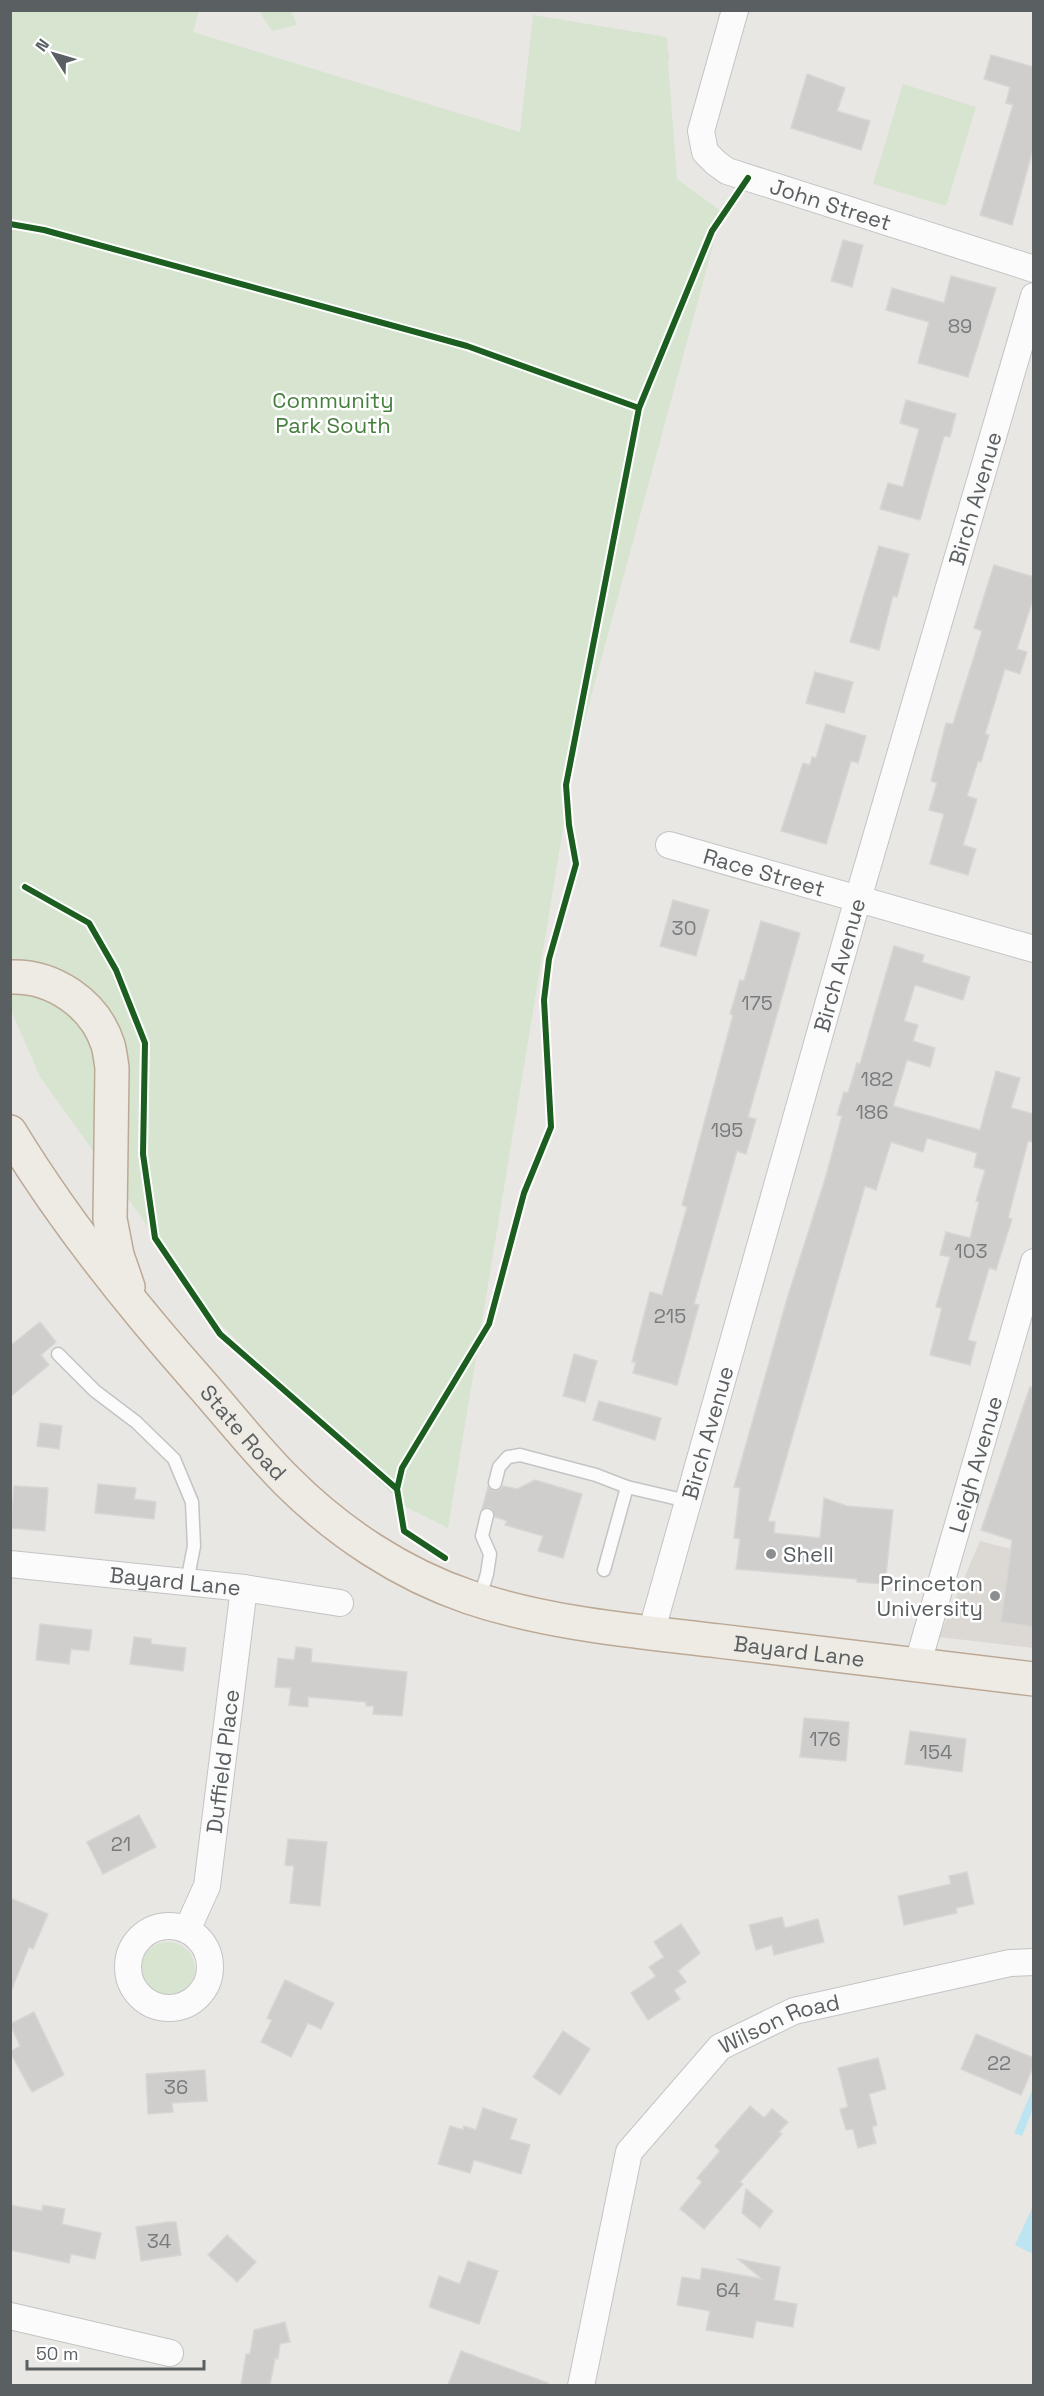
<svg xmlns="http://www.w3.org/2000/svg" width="1044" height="2396" viewBox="0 0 1044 2396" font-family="'Space Grotesk',sans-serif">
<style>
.education{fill:#dcd9d4}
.green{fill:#d6e4d0}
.water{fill:#bce4f1}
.building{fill:#d0cecd;stroke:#d8d6d4;stroke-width:1.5}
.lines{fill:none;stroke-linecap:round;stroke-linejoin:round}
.service-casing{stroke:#c3c4c4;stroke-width:15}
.minor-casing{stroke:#c3c4c4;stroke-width:28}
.trunk-casing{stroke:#bca995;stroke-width:36}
.service{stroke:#fcfbfb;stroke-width:12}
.minor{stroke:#fcfbfb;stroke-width:26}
.trunk{stroke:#eeeae4;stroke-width:33}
.cycleway-casing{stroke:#fff;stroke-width:10}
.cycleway{stroke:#1b5e20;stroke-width:6}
.poi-dot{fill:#8c8f8f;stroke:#fff;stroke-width:2}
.labels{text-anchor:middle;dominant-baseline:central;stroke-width:5;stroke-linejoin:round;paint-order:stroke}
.number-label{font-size:20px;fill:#797c7d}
.street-label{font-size:22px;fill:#5a5f61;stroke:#fff}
.park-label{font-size:22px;fill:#467e3d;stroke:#fff}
.poi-label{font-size:22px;fill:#5a5f61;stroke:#fff;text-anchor:start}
</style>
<rect width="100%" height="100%" fill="#e9e7e4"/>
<!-- education -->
<path class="education" d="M980,1541L1033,1555V1648L939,1637Z"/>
<!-- green -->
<g class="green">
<path d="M10,11H199L193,32L520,132L533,15L667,37L668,54L670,55L668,62L677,179L722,212L575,756L448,1528L404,1506L213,1317L40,1077L11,1010Z"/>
<path d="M259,11H291L297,25L272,31Z"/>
<path d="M903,84L976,107L946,206L873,184Z"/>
<circle cx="168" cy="1969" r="27"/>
</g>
<!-- water -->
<g class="water">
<path d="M1033,2088V2109L1022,2136L1014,2133Z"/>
<path d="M1033,2206H1034L1033,2254L1015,2245Z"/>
</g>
<!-- building -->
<g class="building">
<path d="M991,55L1034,67V146L1012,225L980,215L1013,105L1006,103L1010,87L984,79Z"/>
<path d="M807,74L845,88L837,111L870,121L861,150L791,128Z"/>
<path d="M843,240L863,245L852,287L831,281Z"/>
<path d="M951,276L996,288L968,377L918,363L929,322L886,310L892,288L944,303Z"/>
<path d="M906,400L956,414L950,437L944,436L920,520L880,509L888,483L903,487L919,429L900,423Z"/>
<path d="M879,546L909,554L897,597L893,596L879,650L850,642Z"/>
<path d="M994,565L1034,577V596L1017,649L1027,652L1020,674L1005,669L985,734L989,735L986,745L981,762L978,761L967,796L977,799L963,845L976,849L968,875L930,864L944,814L929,810L937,783L931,781L946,723L953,724L982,631L974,628Z"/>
<path d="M815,672L853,682L844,713L806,703Z"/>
<path d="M826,724L866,736L858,763L851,761L826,844L781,831L803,763L810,765L812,757L816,758Z"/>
<path d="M673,900L709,910L696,956L660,946Z"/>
<path d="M761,921L800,933L748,1117L756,1119L746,1154L737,1151L694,1304L699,1305L677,1385L633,1373L636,1362H632L650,1292L662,1295L687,1207L682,1205L733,1015L730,1014L740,980L744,981Z"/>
<path d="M894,946L924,955L922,962L970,977L963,1000L915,985L904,1021L918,1025L913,1041L935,1048L930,1067L907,1060L893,1106L980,1130L996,1071L1020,1078L1011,1108L1034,1114V1142L1028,1141L1008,1218L1012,1219L996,1270L989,1268L968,1340L976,1342L970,1365L930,1355L942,1308L936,1307L950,1257L940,1255L946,1232L970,1238L979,1202L976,1201L985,1170L974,1167L977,1153L927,1138L923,1152L891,1142L876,1190L865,1186L768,1521L775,1522L774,1533L820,1538L824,1498L847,1506L893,1510L885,1584L857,1582V1579L736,1569L740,1539L734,1538L740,1488L734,1487L787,1299L826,1176L842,1116L837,1115L844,1092L848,1093L857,1063L860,1064Z"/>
<path d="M40,1322L56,1342L41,1355L49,1365L10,1397V1346Z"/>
<path d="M574,1354L597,1361L585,1402L563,1396Z"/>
<path d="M1030,1387L1034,1388V1627L1001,1622L1012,1540L981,1530Z"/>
<path d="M599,1401L661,1418L655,1440L593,1420Z"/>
<path d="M40,1423L62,1426L59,1449L37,1446Z"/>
<path d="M535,1480L582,1494L563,1558L538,1551L543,1536L505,1525L507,1521L495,1517L492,1509L488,1507L482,1509L488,1487L494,1491L500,1489L503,1486L517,1489Z"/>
<path d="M98,1484L136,1488L134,1499L156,1502L154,1519L95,1513Z"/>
<path d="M14,1486L48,1488L45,1531L11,1528Z"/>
<path d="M40,1624L92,1630L89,1651L71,1649L69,1664L36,1660Z"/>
<path d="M134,1637L151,1639V1644L186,1648L183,1671L130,1664Z"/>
<path d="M296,1647L312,1649L311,1662L407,1672L402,1716L373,1714L374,1706H366V1702L308,1697V1707L289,1705L291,1688L275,1687L278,1658L294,1660Z"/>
<path d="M804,1718L849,1722L846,1761L800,1757Z"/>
<path d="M910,1731L966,1739L962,1772L905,1764Z"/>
<path d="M139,1815L156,1847L103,1874L87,1842Z"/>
<path d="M288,1839L327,1842L320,1906L290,1903L294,1866L285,1865Z"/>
<path d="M967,1872L974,1904L956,1908L957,1913L904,1925L898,1896L951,1884L949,1876Z"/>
<path d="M10,1898L48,1914L33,1949L29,1947L11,1991Z"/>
<path d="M782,1917L785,1928L818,1919L824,1942L774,1955L772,1945L756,1950L749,1925Z"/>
<path d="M681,1924L700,1953L678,1971L686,1982L674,1990L680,1999L648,2020L631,1993L656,1976L649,1967L664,1957L654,1942Z"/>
<path d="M285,1980L334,2003L321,2029L308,2023L291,2057L261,2042L272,2020L267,2018Z"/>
<path d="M34,2012L64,2075L32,2092L10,2052L20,2046L10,2024Z"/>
<path d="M563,2031L590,2049L560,2095L533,2077Z"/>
<path d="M976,2034L1034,2058V2065L1021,2095L961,2069Z"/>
<path d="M878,2058L886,2089L869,2094L877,2125L872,2127L876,2143L858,2148L853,2129L846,2130L840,2109L848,2107L838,2068Z"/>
<path d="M205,2070L207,2101L172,2103L173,2112L148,2114L146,2074Z"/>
<path d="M750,2106L764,2118L772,2109L788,2122L779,2132L782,2134L740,2182L743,2184L704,2229L680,2209L702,2182L697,2178L720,2151L715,2146Z"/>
<path d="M483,2108L517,2119L510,2139L530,2145L521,2174L474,2160L470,2173L438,2164L450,2126L463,2130L464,2126L476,2130Z"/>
<path d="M746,2189L773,2211L760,2228L742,2213Z"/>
<path d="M10,2205L42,2211L43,2205L65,2209L62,2224L101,2233L95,2259L71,2254L69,2263L10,2250Z"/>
<path d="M168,2222H176L181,2255L141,2261L136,2227Z"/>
<path d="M227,2235L256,2262L237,2282L208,2255Z"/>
<path d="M738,2259L780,2267L774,2300L797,2304L793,2327L756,2321L753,2338L706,2330L710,2311L677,2305L682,2277L700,2280L702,2268L762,2279Z"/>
<path d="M468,2261L498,2271L479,2324L429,2307L439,2276L460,2284Z"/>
<path d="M285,2322L290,2342L280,2344L278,2359L275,2358L270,2385H241L246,2354H250L254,2330Z"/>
<path d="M461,2351L548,2383V2385H448Z"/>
</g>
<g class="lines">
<!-- service casing -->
<g class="service-casing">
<g id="service">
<path d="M58,1354L95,1391L136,1422L174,1459L192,1502L194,1546L187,1582"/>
<path d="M495,1483L499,1467L508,1457L520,1455L596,1475L627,1487"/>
<path d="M604,1570L627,1487L687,1501"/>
<path d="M479,1600L487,1574L490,1554L482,1536L487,1515"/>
</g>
</g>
<!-- minor casing -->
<g class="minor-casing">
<g id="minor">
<path id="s1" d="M735,10L701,131L705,152L716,163L727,171L1034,269"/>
<path id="s2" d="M669,845L1034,949"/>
<path id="s3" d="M10,1564L244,1588L340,1603"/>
<path id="s4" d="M651,1633L853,916L1034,296"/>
<path id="s5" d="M917,1666L1034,1262"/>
<circle cx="169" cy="1967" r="41"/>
<path id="s6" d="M187,1930L207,1886L244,1588"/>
<path d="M10,2316L170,2353"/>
<path id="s7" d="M581,2386L629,2152L720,2047L794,2011L1010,1963L1034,1962"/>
</g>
</g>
<!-- trunk casing -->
<g class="trunk-casing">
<g id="trunk">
<path d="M10,977C53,975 95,1004 108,1045C110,1052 111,1061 112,1068L110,1219L117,1255L128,1287"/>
<path id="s8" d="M10,1132C64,1221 128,1301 197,1379C227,1413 255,1449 287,1481C338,1532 401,1574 469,1597C549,1624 636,1631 719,1641C824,1654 929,1667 1034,1679"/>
</g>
</g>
<!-- service -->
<use href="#service" class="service"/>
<!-- minor -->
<use href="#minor" class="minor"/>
<!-- trunk -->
<use href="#trunk" class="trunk"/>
<!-- cycleway casing -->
<g class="cycleway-casing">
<g id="cycleway">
<path d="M10,224L44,230L467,346L639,408"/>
<path d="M25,887L89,923L116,970L145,1043L143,1154L155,1238L220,1334L397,1489L404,1531L445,1558"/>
<path d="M397,1489L402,1468L489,1324L524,1193L551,1127L544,1000L549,959L576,864L569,825L566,785L639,408L712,231L748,178"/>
</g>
</g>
<!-- cycleway -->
<use href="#cycleway" class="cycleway"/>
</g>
<!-- markers -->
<g class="poi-dot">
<circle cx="771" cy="1554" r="6"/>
<circle cx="995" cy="1596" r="6"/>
</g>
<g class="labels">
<!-- number labels -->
<g class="number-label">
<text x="960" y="326">89</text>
<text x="684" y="928">30</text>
<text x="757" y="1003">175</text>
<text x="877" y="1079">182</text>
<text x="872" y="1112">186</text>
<text x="727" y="1130">195</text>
<text x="971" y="1251">103</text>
<text x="670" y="1316">215</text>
<text x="825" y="1739">176</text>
<text x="936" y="1752">154</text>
<text x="121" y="1844">21</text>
<text x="999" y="2063">22</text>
<text x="176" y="2087">36</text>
<text x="159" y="2241">34</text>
<text x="728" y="2290">64</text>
</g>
<!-- street labels -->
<g class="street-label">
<text stroke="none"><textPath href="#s1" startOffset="285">John Street</textPath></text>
<text stroke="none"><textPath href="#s4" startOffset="1180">Birch Avenue</textPath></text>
<text stroke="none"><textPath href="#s2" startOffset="99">Race Street</textPath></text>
<text stroke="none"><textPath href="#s4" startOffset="694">Birch Avenue</textPath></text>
<text stroke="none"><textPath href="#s4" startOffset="208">Birch Avenue</textPath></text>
<text stroke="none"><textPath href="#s8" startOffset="381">State Road</textPath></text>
<text stroke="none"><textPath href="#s5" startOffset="210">Leigh Avenue</textPath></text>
<text stroke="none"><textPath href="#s3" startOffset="166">Bayard Lane</textPath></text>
<text stroke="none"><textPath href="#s8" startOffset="999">Bayard Lane</textPath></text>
<text stroke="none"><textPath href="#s6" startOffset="174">Duffield Place</textPath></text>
<text stroke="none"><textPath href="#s7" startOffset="442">Wilson Road</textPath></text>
</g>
<!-- park labels -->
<g class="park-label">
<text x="333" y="400">Community<tspan x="333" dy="25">Park South</tspan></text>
</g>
<!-- poi labels -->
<g class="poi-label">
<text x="783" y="1554">Shell</text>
<text x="983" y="1583" text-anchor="end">Princeton<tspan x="983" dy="25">University</tspan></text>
</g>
</g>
<!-- border -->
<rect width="1044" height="2396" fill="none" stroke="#5a5f61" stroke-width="24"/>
<!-- north arrow -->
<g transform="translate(54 54) rotate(307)" stroke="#ffffff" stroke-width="4.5" paint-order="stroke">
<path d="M0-4.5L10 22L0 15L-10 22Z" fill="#5a5f61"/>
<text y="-9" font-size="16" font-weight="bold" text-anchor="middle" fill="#5a5f61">N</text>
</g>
<!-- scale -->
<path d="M27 2360v9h177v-9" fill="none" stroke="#5a5f61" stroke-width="3"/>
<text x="36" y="2360" font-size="18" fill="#5a5f61" stroke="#ffffff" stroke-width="4.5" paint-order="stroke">50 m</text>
</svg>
